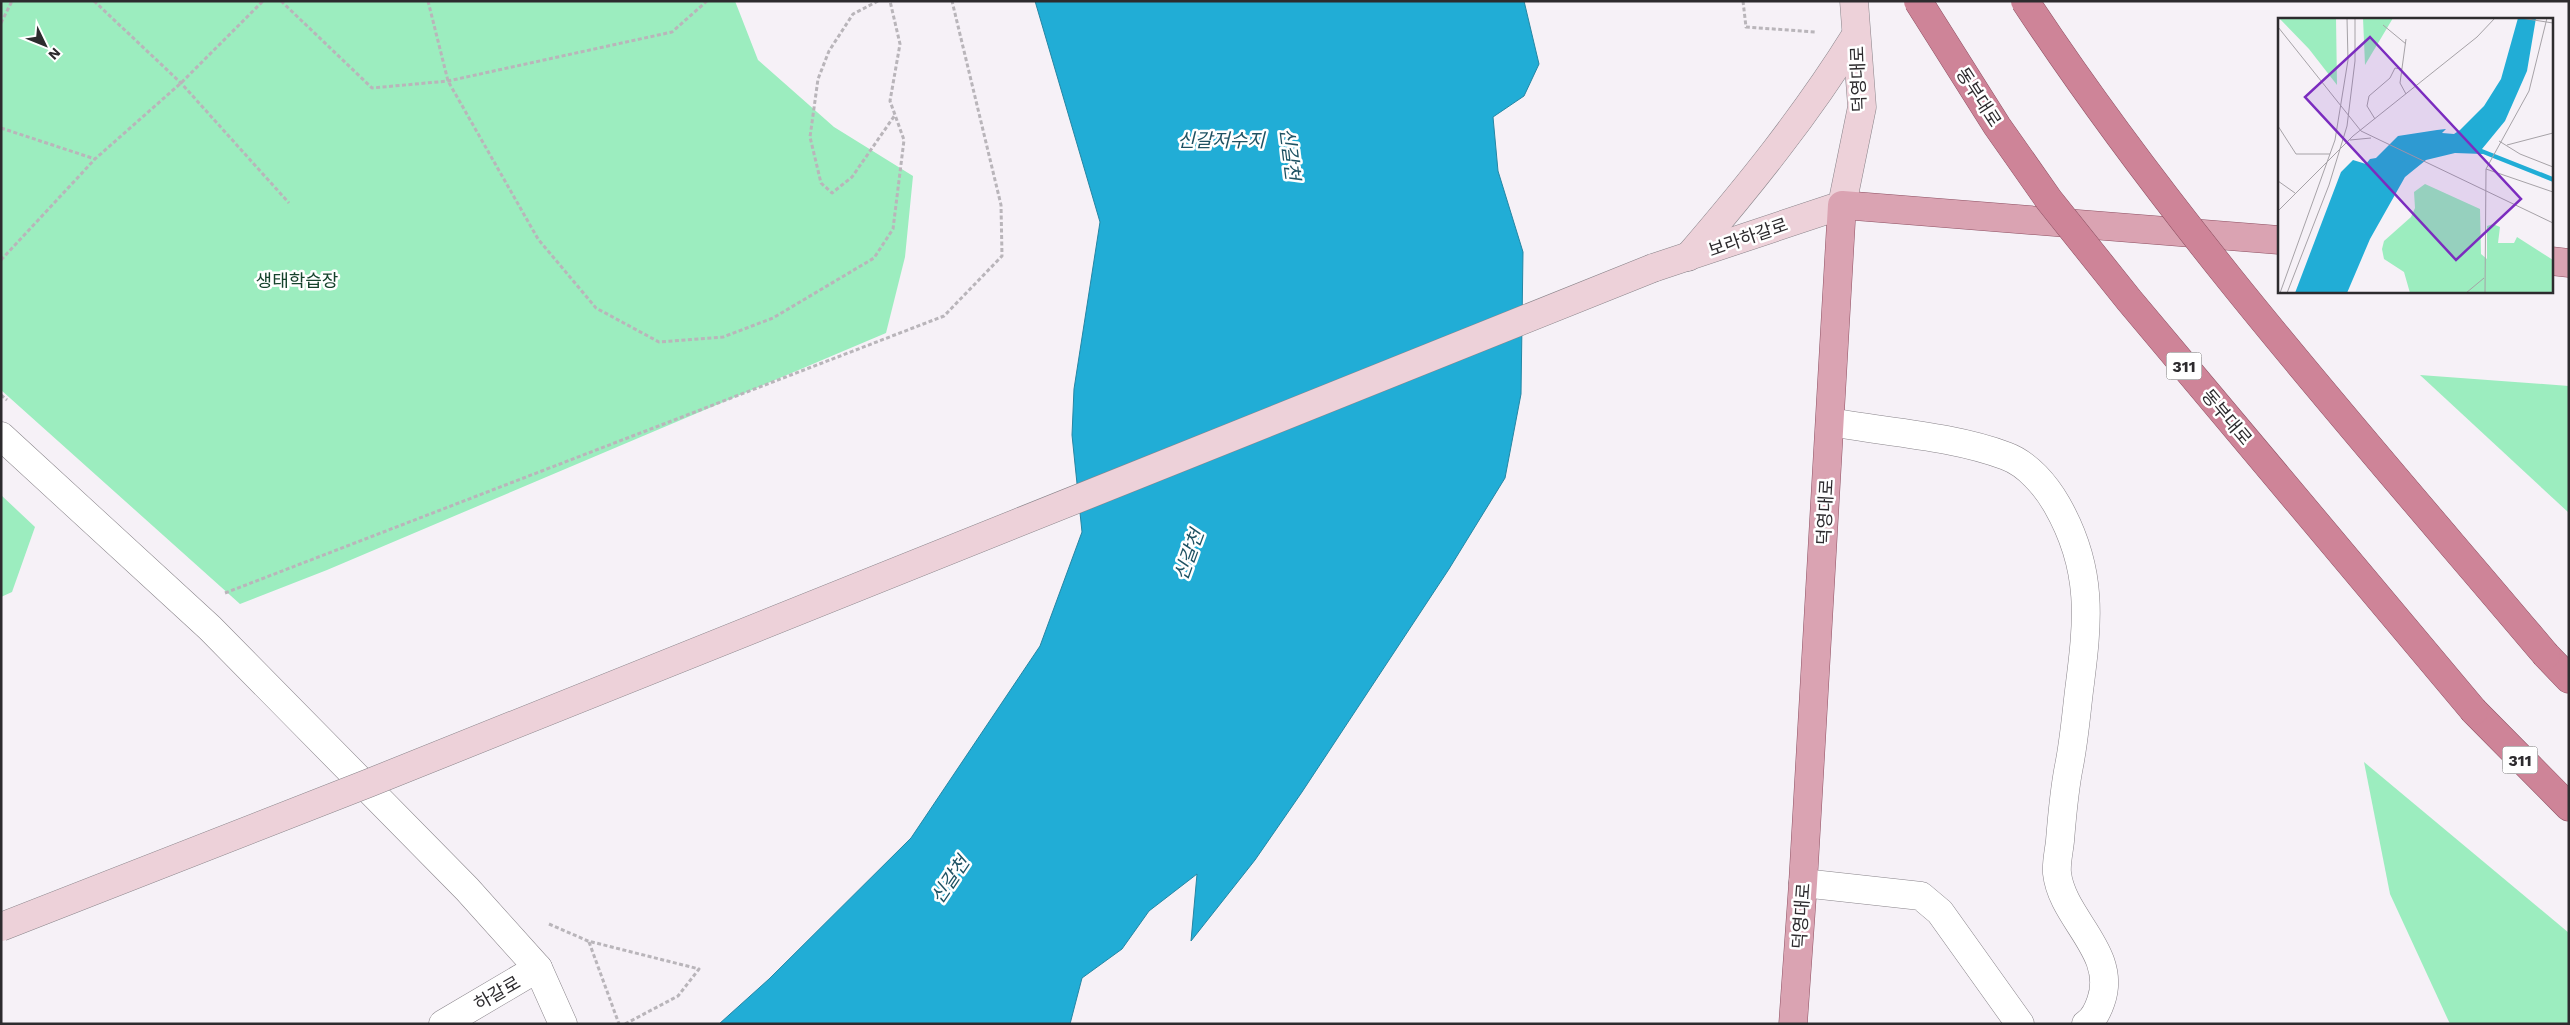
<svg xmlns="http://www.w3.org/2000/svg" width="2570" height="1025" viewBox="0 0 2570 1025" font-family="'Work Sans','Noto Sans KR',sans-serif">
<style>
.green{fill:#9cedbf}
.water{fill:#21add6;stroke:#2586a4}
.lines{fill:none;stroke-linecap:round;stroke-linejoin:round}
.minor-casing{stroke:#89848a;stroke-width:29}
.secondary-casing{stroke:#89848a;stroke-width:29}
.primary-casing{stroke:#8e5163;stroke-width:29}
.trunk-casing{stroke:#8e5163;stroke-width:29}
.path{stroke:#b9b5ba;stroke-width:3;stroke-dasharray:4 2.5;stroke-linecap:butt}
.minor{stroke:#fff;stroke-width:28}
.secondary{stroke:#edd1d9;stroke-width:28}
.primary{stroke:#daa3b2;stroke-width:28}
.trunk{stroke:#ce8498;stroke-width:28}
.secondary-bridge-casing{stroke:#89848a;stroke-width:29;stroke-linecap:butt}
.trunk-bridge-casing{stroke:#8e5163;stroke-width:29;stroke-linecap:butt}
.secondary-bridge{stroke:#edd1d9;stroke-width:28}
.trunk-bridge{stroke:#ce8498;stroke-width:28}
.labels{text-anchor:middle;dominant-baseline:central;stroke-width:5;stroke-linejoin:round;paint-order:stroke}
.shield{fill:#fff;stroke:#6c6b6d;stroke-width:1}
.shield-label{font-size:16px;font-weight:bold;fill:#2d2b2e}
.street-label{font-size:18px;fill:#2d2b2e;stroke:#fff}
.park-label{font-size:18px;fill:#16422c;stroke:#fff}
.water-label{font-size:19px;font-style:italic;fill:#1e5263;stroke:#fff}
.inset-road{fill:none;stroke:#a6a2a7;stroke-width:1}
.view{fill:#7b2cbf;fill-opacity:0.15;stroke:#7b2cbf;stroke-width:2.5}
.inset-edge{fill:none;stroke:#2d2b2e;stroke-width:2.5}
</style>
<rect width="100%" height="100%" fill="#f6f1f7"/>
<!-- green -->
<g class="green">
<path d="M1,1H735L758,60L834,127L913,176L905,257L886,333L327,570L240,604L1,390Z"/>
<path d="M2420,375L2569,386V513Z"/>
<path d="M1,495L35,527L12,592L1,597Z"/>
<path d="M2364,762L2569,933V1024H2450L2390,894Z"/>
</g>
<!-- water -->
<path class="water" d="M1035,1H1524L1539,64L1524,96L1493,117L1498,171L1523,252L1521,394L1505,478L1449,569L1302,792L1255,860L1191,941L1197,874L1149,911L1122,949L1082,978L1070,1024H719L769,979L911,838L1040,646L1082,532L1072,435L1074,389L1100,222Z"/>
<g class="lines">
<!-- minor casing -->
<g class="minor-casing">
<g id="minor">
<path d="M1830,422C1885,432 1954,436 2006,456C2028,464 2046,486 2057,505C2094,570 2088,621 2079,691C2076,716 2074,741 2069,766C2064,791 2062,816 2060,841C2059,851 2056,863 2057,873C2062,919 2118,952 2101,1001C2098,1010 2094,1019 2086,1024"/>
<path d="M1,436L210,628L467,889L538,968"/>
<path d="M1803,883L1921,896L1940,912L2020,1024"/>
<path d="M443,1024L538,968L563,1024"/>
</g>
</g>
<!-- secondary casing -->
<g class="secondary-casing">
<g id="secondary">
<path d="M1688,257C1749,186 1807,114 1856,35"/>
<path d="M1653,268L1842,205L1862,107L1854,1"/>
</g>
</g>
<!-- primary casing -->
<g class="primary-casing">
<g id="primary">
<path d="M2551,261L2569,263"/>
<path d="M1793,1024L1803,883L1842,205L2279,240"/>
</g>
</g>
<!-- trunk casing -->
<g class="trunk-casing">
<g id="trunk">
<path d="M2546,655L2569,679"/>
<path d="M2474,711L2569,807"/>
</g>
</g>
<!-- path -->
<g class="path">
<path d="M94,1L181,83L289,203"/>
<path d="M281,1L372,88L448,81L672,32L707,1"/>
<path d="M428,1L448,81L538,239L596,308L659,342L723,337L773,318L874,258L893,229L904,140L890,101L900,44L890,1"/>
<path d="M878,1L853,14L829,51L818,79L810,137L821,183L832,193L852,177L895,115"/>
<path d="M1743,1L1746,27L1815,32"/>
<path d="M1,23L12,1"/>
<path d="M1,128L95,159"/>
<path d="M1,260L95,159L181,83L263,1"/>
<path d="M1,395L7,400"/>
<path d="M225,593L944,316L1002,256L1001,205L952,1"/>
<path d="M549,924L588,941L699,969L678,996L625,1024"/>
<path d="M589,942L619,1024"/>
</g>
<!-- minor -->
<use href="#minor" class="minor"/>
<!-- secondary -->
<use href="#secondary" class="secondary"/>
<!-- primary -->
<use href="#primary" class="primary"/>
<!-- trunk -->
<use href="#trunk" class="trunk"/>
<!-- secondary-bridge casing -->
<g class="secondary-bridge-casing">
<path id="secondary-bridge" d="M1,927L369,783L1653,268"/>
</g>
<!-- trunk-bridge casing -->
<g class="trunk-bridge-casing">
<g id="trunk-bridge">
<path d="M1918,1L1997,126L2049,200L2129,300L2474,711"/>
<path d="M2025,1C2179,234 2366,442 2546,655"/>
</g>
</g>
<!-- secondary-bridge -->
<use href="#secondary-bridge" class="secondary-bridge"/>
<!-- trunk-bridge -->
<use href="#trunk-bridge" class="trunk-bridge"/>
</g>
<g class="labels">
<!-- shield labels -->
<g class="shield">
<rect x="2166.5" y="352.5" width="35" height="27" rx="4"/>
<rect x="2502.5" y="746.5" width="35" height="27" rx="4"/>
</g>
<g class="shield-label">
<text x="2184" y="366">311</text>
<text x="2520" y="760">311</text>
</g>
<!-- street labels -->
<g class="street-label">
<text transform="translate(1858 79) rotate(-92)">덕영대로</text>
<text transform="translate(1979 97) rotate(57)">동부대로</text>
<text transform="translate(1748 237) rotate(-19)">보라하갈로</text>
<text transform="translate(2227 417) rotate(50)">동부대로</text>
<text transform="translate(1825 512) rotate(-87)">덕영대로</text>
<text transform="translate(1801 916) rotate(-86)">덕영대로</text>
<text transform="translate(497 993) rotate(-30)">하갈로</text>
</g>
<!-- park labels -->
<g class="park-label">
<text x="297" y="280">생태학습장</text>
</g>
<!-- water labels -->
<g class="water-label">
<text x="1221" y="140">신갈저수지</text>
<text transform="translate(1290 154) rotate(83)">신갈천</text>
<text transform="translate(1189 555) rotate(-70)">신갈천</text>
<text transform="translate(950 880) rotate(-56)">신갈천</text>
</g>
</g>
<!-- overview -->
<g transform="translate(2278 18)">
<rect width="275" height="275" fill="#f6f1f7"/>
<path d="M1,0H58L59,67L31,31ZM85,0H115L87,47ZM147,166L202,191L203,236L209,241V208L215,206L222,209L220,225H236L239,219L275,242V275H132L126,254L106,241L104,231L106,223L133,199L137,190L136,174Z" fill="#9cedbf"/>
<path d="M240,0H258L249,53L227,103L204,131L275,159V164L205,136L177,135L148,142L127,159L92,221L69,275H17L63,154L75,142L88,146L92,141L98,140L120,118L159,112L168,111L164,115L176,116L182,112L206,88L223,61Z" fill="#21add6"/>
<path class="inset-road" d="M243,0L275,5M269,0L251,73L208,151L275,174M105,7L128,26M0,9L83,113L275,205M128,76L122,65L128,21M97,101L89,88L91,78L112,60L117,50L124,51M0,108L18,136H52M72,122L93,120M221,123L242,136L275,149M229,127L275,115M0,163L17,175M0,193L75,118L199,19L217,0M2,275L57,122L70,42L69,0M9,275L51,167L69,108L77,43V0M188,275L206,260M207,275L208,151"/>
<path class="view" d="M92,19L243,181L178,242L27,79Z"/>
<rect width="275" height="275" class="inset-edge"/>
</g>
<!-- border -->
<rect width="2570" height="1025" fill="none" stroke="#2d2b2e" stroke-width="5"/>
<!-- north arrow -->
<g transform="translate(45 45) rotate(133)" stroke="#ffffff" stroke-width="4" paint-order="stroke">
<path d="M0-4L9 19L0 12L-9 19Z" fill="#2d2b2e"/>
<text y="-8" font-size="14" font-weight="bold" text-anchor="middle" fill="#2d2b2e">N</text>
</g>
</svg>
